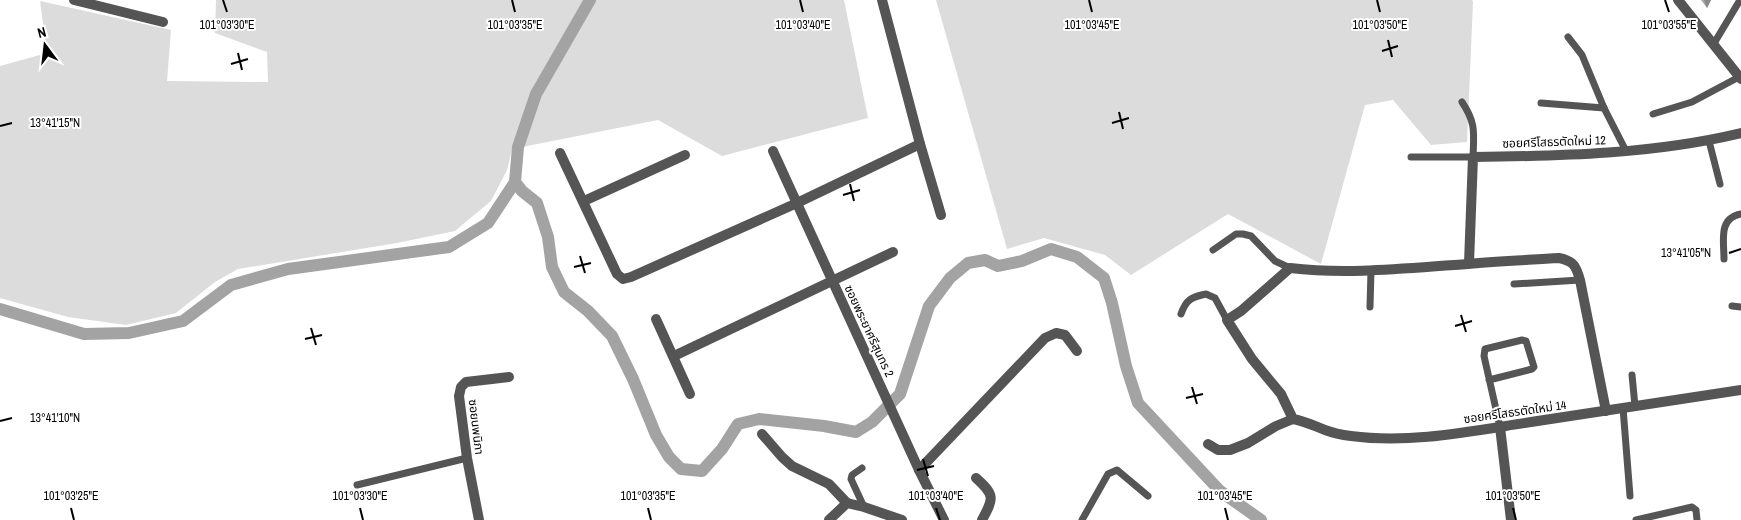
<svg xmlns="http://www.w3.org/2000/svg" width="1741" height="520" viewBox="0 0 1741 520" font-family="'Archivo Narrow','Noto Sans Thai',sans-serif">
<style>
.green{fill:#dcdcdc}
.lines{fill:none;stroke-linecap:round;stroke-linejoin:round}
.canal{stroke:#a3a3a3;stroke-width:12}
.service{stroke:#555;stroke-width:7}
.minor{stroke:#555;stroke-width:10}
.tertiary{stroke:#555;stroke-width:10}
.wall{fill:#a9a9a9}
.shaded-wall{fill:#898989}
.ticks{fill:none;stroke:#000;stroke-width:2}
.labels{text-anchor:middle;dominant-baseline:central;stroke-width:4;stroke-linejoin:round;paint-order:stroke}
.street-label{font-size:12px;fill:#000;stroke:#fff}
.ticks-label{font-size:12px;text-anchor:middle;fill:#000;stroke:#fff;stroke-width:4;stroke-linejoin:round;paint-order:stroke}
</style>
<rect width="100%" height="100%" fill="#fff"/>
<!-- green -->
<g class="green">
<path d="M216,0H844L868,118L722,156L658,120L512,149L507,170L491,201L455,231L397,243L238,269L215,282L176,313L126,325L68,317L0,298V66L47,53L40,1L171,30L167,81L268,82L267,52L215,33Z"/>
<path d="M936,0H1472L1473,2L1467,142L1431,145L1393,100L1365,105L1321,264L1228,214L1131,275L1105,255L1044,238L1007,249Z"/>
</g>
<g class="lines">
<!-- canal -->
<g class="canal">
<path d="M590,0L536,94L518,147L515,182L522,191L537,203L548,237L552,267L564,292L588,311L612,336L633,379L656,435L669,457L681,469L702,471L722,449L738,424L759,419L824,426L856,432L872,422L900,394L929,306L950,278L968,263L985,260L998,266L1022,261L1051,249L1077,257L1104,278L1112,303L1126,366L1138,403L1220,491L1261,520"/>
<path d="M0,309L84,334L129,333L183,321L231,285L288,269L449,247L488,223L515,182"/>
</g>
<!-- service -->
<g class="service">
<path d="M1568,37L1582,55L1604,108L1626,151"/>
<path d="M1713,45L1740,0"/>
<path d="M1541,103L1604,108"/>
<path d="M1653,114L1692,102L1739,77"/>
<path d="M1709,141L1720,184"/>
<path d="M1411,157H1473C1474,132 1476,123 1462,102"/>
<path d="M1213,250L1236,234H1243L1251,236L1275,261L1290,268"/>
<path d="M1724,259C1724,241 1718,218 1741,214"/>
<path d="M1514,284L1580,280"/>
<path d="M1732,306L1741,307"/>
<path d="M1370,307L1371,271"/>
<path d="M1181,314C1186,300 1191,297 1206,294L1215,298L1227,320"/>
<path d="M1632,375L1635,406"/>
<path d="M1489,380L1532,369L1534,367L1526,341L1522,340L1485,349L1484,356L1500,427"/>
<path d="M1623,408L1630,496"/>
<path d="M862,468L852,475L851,479L864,507"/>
<path d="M357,485L467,458"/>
<path d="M1082,520L1108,474L1117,470L1148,496"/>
<path d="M1636,520L1692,507L1696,510L1697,520"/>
</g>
<!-- minor -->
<g class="minor">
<path d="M74,0L163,22"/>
<path d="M882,0L920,144L941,215"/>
<path d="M773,151L919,470L944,520"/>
<path d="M560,153L617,274L623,279L631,277L797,203L920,144"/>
<path d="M584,201L685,155"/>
<path d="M1469,263L1473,157C1563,156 1653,154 1741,133"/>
<path d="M656,319L690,394"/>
<path d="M674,356L893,252"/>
<path d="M1606,411L1580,280C1576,266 1574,261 1559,258C1529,260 1499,261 1468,264C1408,268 1349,275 1290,268L1241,311L1227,320L1252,359L1281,394L1293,419C1305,421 1314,426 1325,430C1333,433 1343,435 1351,436C1411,444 1472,431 1531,422C1601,412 1671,401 1741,390"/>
<path d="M1500,427L1511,520"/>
<path d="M762,434L782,457L792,466L829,484L847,503"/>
<path d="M1208,444L1218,450H1230L1248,443L1276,426L1293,419"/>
<path d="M919,470L1045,338L1056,333L1065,335L1077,351"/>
<path d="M976,478C995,495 994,498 982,520"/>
<path d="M479,520L467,458L459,396L461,387L466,382L509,377"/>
<path d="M829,520L847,503L864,507L902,520"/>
</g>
<!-- tertiary -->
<path class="tertiary" d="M1678,0L1741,79"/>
</g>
<!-- wall -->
<path class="wall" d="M1701,0H1711L1707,8Z"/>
<!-- shaded-wall -->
<path class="shaded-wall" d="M1704,0H1711L1707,8Z"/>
<!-- ticks -->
<path class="ticks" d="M223,0L227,12M512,0L515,12M800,0L803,12M1089,0L1092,12M1377,0L1380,12M1665,0L1669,12M1388,40L1392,57M1382,51L1398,46M238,53L242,70M231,64L248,59M1119,112L1123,129M1112,123L1129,118M0,126L12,123M850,184L854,201M843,195L860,190M1729,253L1741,249M580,256L585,273M574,267L591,263M1461,315L1466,332M1455,326L1472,321M311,328L316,345M305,339L322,335M1192,387L1197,404M1186,398L1203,394M0,421L12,418M923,459L928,476M917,470L934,466M71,508L74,520M360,508L363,520M648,508L651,520M936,508L940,520M1225,508L1228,520M1513,508L1516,520"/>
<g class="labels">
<!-- street labels -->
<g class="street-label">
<text transform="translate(1554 142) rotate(-2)">ซอยศรีโสธรตัดใหม่ 12</text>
<text transform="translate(869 331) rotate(65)">ซอยพระยาศรีสุนทร 2</text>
<text transform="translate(1515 412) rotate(-8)">ซอยศรีโสธรตัดใหม่ 14</text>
<text transform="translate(476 427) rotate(83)">ซอยนพนิภา</text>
</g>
</g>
<g class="ticks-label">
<text x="1380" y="29">101°03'50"E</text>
<text x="1669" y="29">101°03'55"E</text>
<text x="227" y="29">101°03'30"E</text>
<text x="515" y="29">101°03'35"E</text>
<text x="803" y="29">101°03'40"E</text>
<text x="1092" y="29">101°03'45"E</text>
<text x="55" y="127">13°41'15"N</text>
<text x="1686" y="257">13°41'05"N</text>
<text x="55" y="422">13°41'10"N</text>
<text x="71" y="500">101°03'25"E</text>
<text x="360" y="500">101°03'30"E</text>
<text x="648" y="500">101°03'35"E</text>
<text x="936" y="500">101°03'40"E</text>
<text x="1225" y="500">101°03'45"E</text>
<text x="1513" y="500">101°03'50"E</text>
</g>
<!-- north arrow -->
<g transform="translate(45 45) rotate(345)" stroke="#ffffff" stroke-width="4" paint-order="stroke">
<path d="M0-4L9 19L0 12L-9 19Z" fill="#000000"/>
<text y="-8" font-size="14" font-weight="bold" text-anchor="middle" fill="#000000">N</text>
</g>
</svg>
